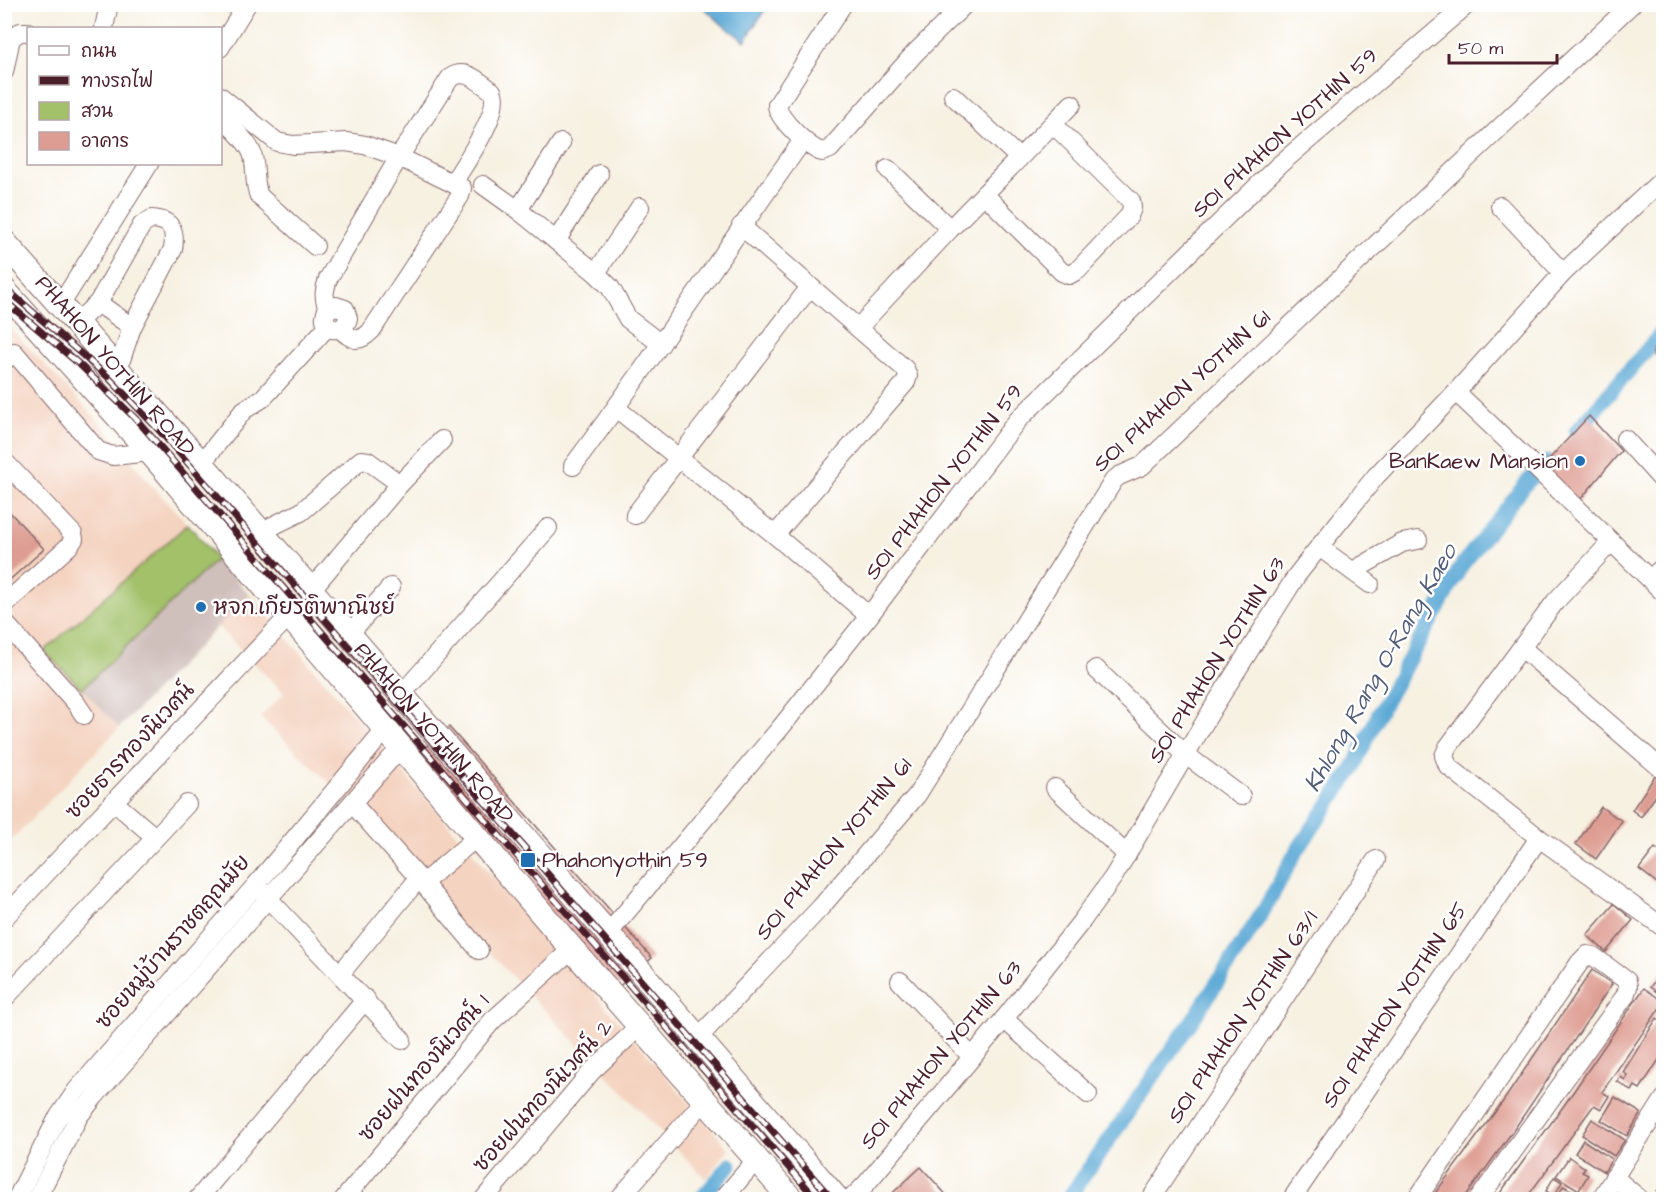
<svg xmlns="http://www.w3.org/2000/svg" width="1668" height="1204" viewBox="0 0 1668 1204" font-family="'Architects Daughter','Playpen Sans Thai',sans-serif">
<style>
.built{fill:#f4d3c0}
.industrial{fill:#d0c0bc}
.green{fill:#a2c169;stroke:#76704a;stroke-width:1.5}
.water{fill:#5ca9d5;stroke:#536480;stroke-width:1.5}
.lines{fill:none;stroke-linecap:round;stroke-linejoin:round}
.canal{stroke:#5ca9d5;stroke-width:15}
.building{fill:#de9d92}
.minor-casing{stroke:#87686b;stroke-width:20}
.major-casing{stroke:#87686b;stroke-width:26}
.minor{stroke:#fff;stroke-width:18}
.major{stroke:#fff;stroke-width:24}
.rail-casing{stroke:#4a1f2b;stroke-width:7}
.rail{stroke:#fff;stroke-width:4.5;stroke-dasharray:14;stroke-linecap:butt}
.poi-dot{fill:#1f6fb2;stroke:#fff;stroke-width:2}
.labels{text-anchor:middle;dominant-baseline:central;stroke-width:5;stroke-linejoin:round;paint-order:stroke}
.street-label{font-size:22px;fill:#4a1f2b;stroke:#fff}
.poi-label{font-size:22px;fill:#4a1f2b;stroke:#fff;text-anchor:start}
.water-label{font-size:24px;font-style:italic;fill:#525d77;stroke:#fff}
</style>
<rect width="100%" height="100%" fill="#fff"/>
<filter id="ink" filterUnits="userSpaceOnUse"><feTurbulence type="fractalNoise" baseFrequency=".0167" numOctaves="2"/><feDisplacementMap in="SourceGraphic" scale="12" xChannelSelector="R" yChannelSelector="G"/><feConvolveMatrix kernelMatrix="1 2 1 2 8 2 1 2 1" color-interpolation-filters="sRGB"/></filter>
<filter id="wash" filterUnits="userSpaceOnUse"><feTurbulence type="fractalNoise" baseFrequency=".008" numOctaves="4" result="noise"/><feDisplacementMap in="SourceGraphic" scale="24" xChannelSelector="R" yChannelSelector="G"/><feGaussianBlur stdDeviation="1.35" result="paint"/><feColorMatrix in="noise" values="0 0 0 0 0 0 0 0 0 0 0 0 0 0 0 0 0 1.4 0 .05"/><feComposite in="paint" operator="in"/></filter>
<g filter="url(#wash)">
<rect width="100%" height="100%" fill="#f7f1e2"/>
<!-- built -->
<g class="built">
<path d="M5,323L108,431L152,486L188,524L44,650L119,728L5,847Z"/>
<path d="M249,594L729,1149L706,1179L488,951L480,960L418,892L427,880L331,784L260,717L284,693L217,626Z"/>
</g>
<!-- industrial -->
<path class="industrial" d="M217,559L249,594L119,728L82,689Z"/>
<!-- green -->
<path class="green" d="M188,524L217,559L82,689L44,651Z"/>
<!-- water -->
<path class="water" d="M701,5H768L745,41L724,26Z"/>
<g class="lines">
<!-- canal -->
<g class="canal">
<path d="M1576,432L1664,330"/>
<path d="M700,1200L730,1165"/>
<path d="M1067,1200L1196,1015L1264,910L1296,852L1352,770L1380,711L1462,565L1528,481L1547,462"/>
</g>
</g>
<g id="blocks">
<!-- building -->
<g class="building">
<path d="M1589,416L1621,451L1575,506L1539,470Z"/>
<path d="M4,506L44,549L4,585Z"/>
<path d="M449,727L652,958L608,996L406,763Z"/>
<path d="M1655,776L1664,781V784L1641,817L1632,810Z"/>
<path d="M1601,807L1622,821L1596,859L1576,844Z"/>
<path d="M1655,848L1664,854V874L1657,883L1639,869Z"/>
<path d="M1614,904L1633,920L1606,952L1587,935Z"/>
<path d="M1664,969V997L1650,987Z"/>
<path d="M1592,970L1612,984L1513,1131L1463,1200H1430L1504,1100Z"/>
<path d="M1644,988L1664,1002L1602,1092L1609,1096L1601,1109L1594,1105L1525,1200H1495L1565,1104Z"/>
<path d="M1657,1018L1661,1021L1664,1018V1052L1640,1089L1635,1086L1632,1091L1617,1081L1620,1077L1625,1080L1627,1075L1623,1072Z"/>
<path d="M1615,1097L1641,1113L1627,1136L1601,1120Z"/>
<path d="M1592,1119L1625,1140L1614,1156L1582,1135Z"/>
<path d="M1583,1140L1612,1159L1604,1172L1575,1153Z"/>
<path d="M1569,1157L1585,1168L1582,1172L1588,1175L1579,1190L1556,1176Z"/>
<path d="M921,1167L951,1200H885Z"/>
<path d="M1554,1177L1562,1182L1554,1196L1546,1191Z"/>
<path d="M1664,1184V1197L1657,1191Z"/>
<path d="M1563,1186L1580,1195L1578,1200L1556,1199Z"/>
</g>
</g>
</g>
<g filter="url(#ink)">
<use href="#blocks" fill-opacity="0" stroke="#87686b" stroke-width="1.5"/>
<g class="lines">
<!-- minor casing -->
<g class="minor-casing">
<g id="minor">
<path d="M843,4L777,105C777,118 809,148 822,152L830,149L915,53L965,4"/>
<path d="M104,28L109,4"/>
<path d="M220,48L247,4"/>
<path d="M4,72L11,38L20,32H28"/>
<path d="M220,96L277,142L293,145L346,142L365,145L399,157L462,188L460,196L371,331C358,344 353,340 340,329"/>
<path d="M953,96L1019,158"/>
<path d="M220,116C231,127 246,139 252,153C257,167 253,182 259,196L315,246"/>
<path d="M888,169L950,229"/>
<path d="M483,185L518,210L596,273L610,287L628,319L661,344"/>
<path d="M984,194L1062,272L1069,275L1078,270L1129,216L1132,208L1131,201L1053,124"/>
<path d="M1500,206L1563,273"/>
<path d="M518,210L561,143"/>
<path d="M741,226L905,369L908,376L906,382L775,535"/>
<path d="M556,241L599,174"/>
<path d="M596,273L640,207"/>
<path d="M98,303L132,327"/>
<path d="M61,304L149,164"/>
<path d="M328,309L336,306L345,309L348,318C346,327 340,330 332,329C324,323 323,317 328,309C323,297 324,291 328,279L399,157L450,78C466,67 479,82 492,91C503,111 464,164 453,183"/>
<path d="M77,322L98,303L142,225L152,219C172,220 176,231 173,249L132,327L118,369"/>
<path d="M858,328L950,229L1072,104"/>
<path d="M1662,353L1664,355"/>
<path d="M4,361L14,352L98,451L113,456L150,452"/>
<path d="M1456,392L1536,468L1664,593"/>
<path d="M616,408L775,535L869,616"/>
<path d="M1625,439L1664,482"/>
<path d="M4,461L73,534L74,539L69,546L4,605"/>
<path d="M201,464L244,410L263,398L328,326"/>
<path d="M573,466C653,359 726,248 803,140"/>
<path d="M635,515L810,287"/>
<path d="M260,532L301,512L361,460L368,461L400,484L442,440"/>
<path d="M1611,542L1555,602L1448,747L1444,756L1448,766L1539,838L1664,928"/>
<path d="M1319,547L1370,584"/>
<path d="M1353,571L1402,543L1418,540"/>
<path d="M1650,579L1664,566"/>
<path d="M311,590L400,484"/>
<path d="M4,622L76,703L84,715"/>
<path d="M349,634L391,587"/>
<path d="M1522,648L1664,771"/>
<path d="M1096,669L1186,755L1241,796"/>
<path d="M401,695L548,528"/>
<path d="M1055,788L1127,855"/>
<path d="M115,803L155,837"/>
<path d="M352,803L423,883L479,950"/>
<path d="M423,883L477,837"/>
<path d="M261,891L402,1040"/>
<path d="M4,918L289,616"/>
<path d="M607,935L782,726L869,616L1017,421L1279,165L1468,4"/>
<path d="M341,973L419,878"/>
<path d="M900,981L972,1057"/>
<path d="M4,999L187,804"/>
<path d="M1004,1019L1088,1094"/>
<path d="M697,1039L821,907L917,795L1114,480L1119,476L1142,466L1528,101L1632,4"/>
<path d="M1614,1177L1641,1200"/>
<path d="M16,1200L57,1119L76,1091L256,885L386,729"/>
<path d="M36,1200L79,1116L95,1096L401,747"/>
<path d="M197,1200L366,999"/>
<path d="M343,1200L492,1021L572,949"/>
<path d="M483,1200L592,1071L640,1026"/>
<path d="M618,1200L705,1100"/>
<path d="M722,1200L757,1159"/>
<path d="M850,1200L866,1184L1004,1019L1081,922L1114,876L1213,708L1297,575L1319,547L1376,476L1456,392L1563,273L1664,178"/>
<path d="M1150,1200L1376,860"/>
<path d="M1291,1200L1539,838"/>
<path d="M1416,1200L1580,962L1587,955L1593,956L1627,981L1628,987L1625,996L1478,1200"/>
<path d="M1600,1200L1664,1099"/>
</g>
</g>
<!-- major casing -->
<g class="major-casing">
<g id="major">
<path d="M4,242L208,471L838,1200"/>
<path d="M4,290L150,452L572,949L792,1200"/>
</g>
</g>
<!-- minor -->
<use href="#minor" class="minor"/>
<!-- major -->
<use href="#major" class="major"/>
<!-- rail casing -->
<g class="rail-casing">
<g id="rail">
<path d="M4,287L108,377L160,431L833,1200"/>
<path d="M4,300L79,364L137,420L817,1200"/>
</g>
</g>
<!-- rail -->
<use href="#rail" class="rail"/>
</g>
</g>
<!-- markers -->
<g class="poi-dot">
<circle cx="1580" cy="461" r="6"/>
<circle cx="201" cy="607" r="6"/>
<rect x="520" y="852" width="16" height="16" rx="3"/>
</g>
<g class="labels">
<!-- street labels -->
<g class="street-label">
<text transform="translate(1285 133) rotate(-42)">SOI PHAHON YOTHIN 59</text>
<text transform="translate(115 366) rotate(49)">PHAHON YOTHIN ROAD</text>
<text transform="translate(1182 391) rotate(-42)">SOI PHAHON YOTHIN 61</text>
<text transform="translate(944 482) rotate(-52)">SOI PHAHON YOTHIN 59</text>
<text transform="translate(1217 660) rotate(-58)">SOI PHAHON YOTHIN 63</text>
<text transform="translate(434 733) rotate(49)">PHAHON YOTHIN ROAD</text>
<text transform="translate(130 751) rotate(-47)">ซอยธารทองนิเวศน์</text>
<text transform="translate(834 849) rotate(-50)">SOI PHAHON YOTHIN 61</text>
<text transform="translate(173 942) rotate(-49)">ซอยหมู่บ้านราชตฤณมัย</text>
<text transform="translate(1395 1005) rotate(-56)">SOI PHAHON YOTHIN 65</text>
<text transform="translate(1243 1017) rotate(-56)">SOI PHAHON YOTHIN 63/1</text>
<text transform="translate(941 1055) rotate(-50)">SOI PHAHON YOTHIN 63</text>
<text transform="translate(424 1068) rotate(-49)">ซอยฝนทองนิเวศน์ 1</text>
<text transform="translate(543 1096) rotate(-48)">ซอยฝนทองนิเวศน์ 2</text>
</g>
<!-- poi labels -->
<g class="poi-label">
<text x="1568" y="461" text-anchor="end">BanKaew Mansion</text>
<text x="213" y="607">หจก.เกียรติพาณิชย์</text>
<text x="542" y="860">Phahonyothin 59</text>
</g>
<!-- water labels -->
<g class="water-label">
<text transform="translate(1381 668) rotate(-60)">Khlong Rang O-Rang Kaeo</text>
</g>
</g>
<!-- margin -->
<rect width="1668" height="1204" fill="none" stroke="#fff" stroke-width="24"/>
<!-- legend -->
<rect x="27" y="27" width="195" height="138" fill="#ffffff" stroke="#b7a5aa" stroke-width="1.5"/>
<rect x="39" y="46" width="30" height="9" fill="#ffffff" stroke="#b7a5aa" stroke-width="1.5"/>
<text x="81" y="57" font-size="18" fill="#4a1f2b">ถนน</text>
<rect x="39" y="76" width="30" height="9" fill="#4a1f2b" stroke="#b7a5aa" stroke-width="1.5"/>
<text x="81" y="87" font-size="18" fill="#4a1f2b">ทางรถไฟ</text>
<rect x="39" y="102" width="30" height="18" fill="#a2c169" stroke="#b7a5aa" stroke-width="1.5"/>
<text x="81" y="117" font-size="18" fill="#4a1f2b">สวน</text>
<rect x="39" y="132" width="30" height="18" fill="#de9d92" stroke="#b7a5aa" stroke-width="1.5"/>
<text x="81" y="147" font-size="18" fill="#4a1f2b">อาคาร</text>
<!-- scale -->
<path d="M1449 54v9h108v-9" fill="none" stroke="#4a1f2b" stroke-width="3"/>
<text x="1458" y="54" font-size="18" fill="#4a1f2b" stroke="#ffffff" stroke-width="4.5" paint-order="stroke">50 m</text>
</svg>
